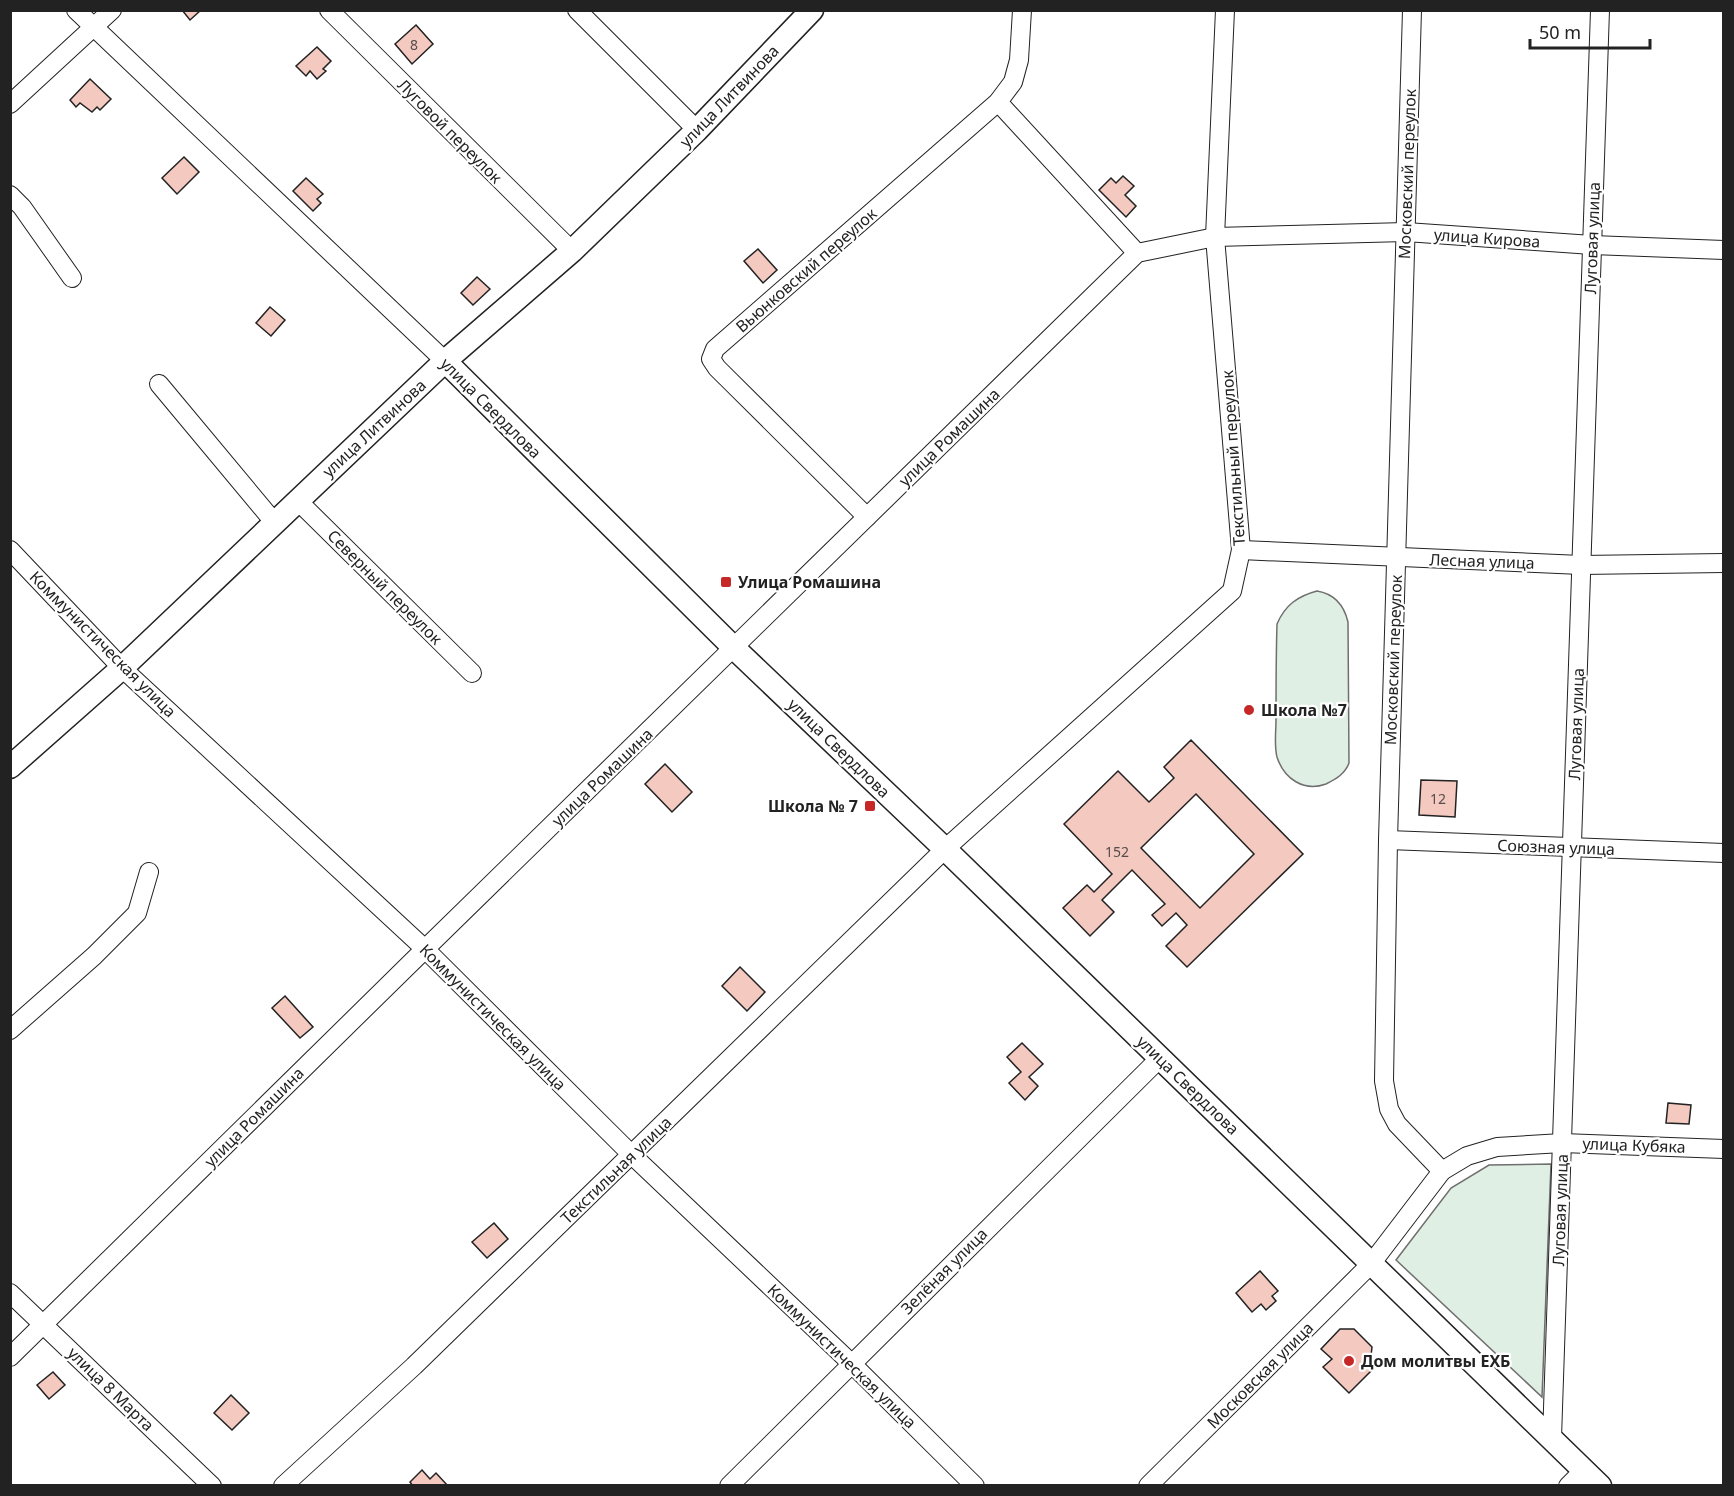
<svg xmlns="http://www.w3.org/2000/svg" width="1734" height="1496" viewBox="0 0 1734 1496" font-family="'Noto Sans',sans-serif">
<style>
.green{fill:#e0efe3;stroke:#6f6f6f;stroke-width:1.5}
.building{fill:#f3c9c0;stroke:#222;stroke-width:1.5;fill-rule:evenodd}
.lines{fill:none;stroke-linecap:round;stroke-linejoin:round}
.minor-casing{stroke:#222;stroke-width:20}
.major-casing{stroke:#222;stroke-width:25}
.minor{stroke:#fff;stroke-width:18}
.major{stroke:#fff;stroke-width:22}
.poi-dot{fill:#c62828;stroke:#fff;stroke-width:2}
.labels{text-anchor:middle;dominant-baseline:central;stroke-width:4.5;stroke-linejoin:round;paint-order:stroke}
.number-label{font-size:14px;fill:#564c4a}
.street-label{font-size:16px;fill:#222;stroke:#fff}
.poi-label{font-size:16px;font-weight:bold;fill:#222;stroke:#fff;text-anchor:start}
</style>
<rect width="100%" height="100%" fill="#fff"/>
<!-- green -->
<g class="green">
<path d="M1317,591C1335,594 1344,605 1348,622L1349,763C1345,774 1336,779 1326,784C1304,792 1284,779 1277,757C1274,746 1276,732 1276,720C1276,688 1276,656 1277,624C1285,605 1298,596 1317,591Z"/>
<path d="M1551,1164L1542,1397L1396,1260L1451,1188L1489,1165Z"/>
</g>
<!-- building -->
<g class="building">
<path d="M182,10H201L190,20Z"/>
<path d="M416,25L433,44L412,64L395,44Z"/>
<path d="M317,47L331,61L323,69L326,71L317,79L310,71L306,76L296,66Z"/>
<path d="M90,79L111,99L100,110L97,107L92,112L80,103L76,107L70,100Z"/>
<path d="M184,157L199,172L177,194L162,178Z"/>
<path d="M1123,176L1134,186L1125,195L1136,206L1126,217L1099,190L1111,178L1116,183Z"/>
<path d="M306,178L323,194L317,199L321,203L313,211L293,191Z"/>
<path d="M758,249L777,270L763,283L744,261Z"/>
<path d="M477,277L490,289L473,305L461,293Z"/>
<path d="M270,307L285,320L271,336L256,323Z"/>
<path d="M1191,740L1303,854L1187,967L1166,946L1187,925L1176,913L1162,926L1152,915L1165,904L1132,870L1102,900L1114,912L1090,936L1063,908L1087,885L1094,892L1112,874L1064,824L1118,771L1149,802L1174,778L1164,767ZM1196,794L1254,854L1200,908L1141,848Z"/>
<path d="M665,764L692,792L672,812L645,784Z"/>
<path d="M1421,780L1457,781L1455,817L1419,815Z"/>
<path d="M740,967L765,992L747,1011L722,986Z"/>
<path d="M285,996L313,1027L300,1038L272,1008Z"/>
<path d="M1022,1043L1043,1064L1029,1077L1038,1086L1025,1100L1009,1083L1021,1072L1007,1057Z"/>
<path d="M1668,1103L1691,1105L1689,1124L1666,1123Z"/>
<path d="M494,1223L508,1239L487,1258L472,1242Z"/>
<path d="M1260,1271L1278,1291L1272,1296L1276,1301L1266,1310L1261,1304L1252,1312L1236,1293Z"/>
<path d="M1340,1329H1354L1372,1347L1371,1356L1366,1362L1373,1369L1349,1393L1323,1367L1332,1359L1321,1349Z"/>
<path d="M53,1372L65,1385L49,1399L37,1385Z"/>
<path d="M231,1395L249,1413L232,1430L214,1413Z"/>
<path d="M422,1470L430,1479L436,1473L448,1486H413L410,1482Z"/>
</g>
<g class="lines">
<!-- minor casing -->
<g class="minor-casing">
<g id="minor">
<path d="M76,10L445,361"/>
<path d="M329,10L572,251"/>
<path d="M577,10L697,130"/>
<path d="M998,102L1137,253"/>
<path d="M10,104L112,10"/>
<path d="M10,195L22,207L72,278"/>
<path d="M159,384L274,522"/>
<path d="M297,500L472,673"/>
<path d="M867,517L717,368L711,359L715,349L998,102L1013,82L1019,60L1022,10"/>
<path d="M10,550L122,668L425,949L632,1155L851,1363L975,1486"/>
<path d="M1241,550L1581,565L1724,563"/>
<path d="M1388,840L1724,853"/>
<path d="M10,1030L94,956L137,913L149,872"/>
<path d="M1442,1171L1467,1156L1497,1147L1562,1143L1724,1149"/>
<path d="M10,1293L212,1486"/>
<path d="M10,1357L425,949L1137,253L1215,237L1406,232L1592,245L1724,250"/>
<path d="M1552,1438L1600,10"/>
<path d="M283,1486L414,1366L945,849L1232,591L1241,550L1215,237L1225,10"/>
<path d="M729,1486L1160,1058"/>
<path d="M1148,1486L1371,1264L1442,1171L1397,1124L1389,1109L1384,1081L1388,840L1412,10"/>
<path d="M1568,1486L1584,1470"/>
</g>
</g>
<!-- major casing -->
<g class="major-casing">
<g id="major">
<path d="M445,361L734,648L945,849L1600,1486"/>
<path d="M10,767L122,668L445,361L572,251L697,130L812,10"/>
</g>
</g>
<!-- minor -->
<use href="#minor" class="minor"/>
<!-- major -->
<use href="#major" class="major"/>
</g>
<!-- markers -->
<g class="poi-dot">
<rect x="720" y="576" width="12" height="12" rx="3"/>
<circle cx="1249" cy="710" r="6"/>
<rect x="864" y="800" width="12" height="12" rx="3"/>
<circle cx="1349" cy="1361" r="6"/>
</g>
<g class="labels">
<!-- number labels -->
<g class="number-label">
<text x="414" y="44">8</text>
<text x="1438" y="798">12</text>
<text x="1117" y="851">152</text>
</g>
<!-- street labels -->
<g class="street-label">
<text transform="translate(729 96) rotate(-46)">улица Литвинова</text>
<text transform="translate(450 131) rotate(45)">Луговой переулок</text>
<text transform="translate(1407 174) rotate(-88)">Московский переулок</text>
<text transform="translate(1487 238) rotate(4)">улица Кирова</text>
<text transform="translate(1592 238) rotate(-88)">Луговая улица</text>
<text transform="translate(806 270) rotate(-41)">Вьюнковский переулок</text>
<text transform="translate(491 408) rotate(45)">улица Свердлова</text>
<text transform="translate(374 428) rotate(-43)">улица Литвинова</text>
<text transform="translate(949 437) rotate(-44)">улица Ромашина</text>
<text transform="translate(1233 458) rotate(-94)">Текстильный переулок</text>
<text transform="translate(1482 561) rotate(2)">Лесная улица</text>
<text transform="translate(385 587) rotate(45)">Северный переулок</text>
<text transform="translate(103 644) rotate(45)">Коммунистическая улица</text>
<text transform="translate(1393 660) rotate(-88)">Московский переулок</text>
<text transform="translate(1576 724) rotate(-88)">Луговая улица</text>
<text transform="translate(839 748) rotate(44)">улица Свердлова</text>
<text transform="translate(602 777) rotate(-44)">улица Ромашина</text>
<text transform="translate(1556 847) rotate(2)">Союзная улица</text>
<text transform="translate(493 1017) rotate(45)">Коммунистическая улица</text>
<text transform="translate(1188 1085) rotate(44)">улица Свердлова</text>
<text transform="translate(254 1117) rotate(-45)">улица Ромашина</text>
<text transform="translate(1634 1145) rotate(2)">улица Кубяка</text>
<text transform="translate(616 1170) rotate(-44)">Текстильная улица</text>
<text transform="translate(1560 1210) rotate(-88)">Луговая улица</text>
<text transform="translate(944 1271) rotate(-45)">Зелёная улица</text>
<text transform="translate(842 1356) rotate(44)">Коммунистическая улица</text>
<text transform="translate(1260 1375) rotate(-45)">Московская улица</text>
<text transform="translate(111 1389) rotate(44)">улица 8 Марта</text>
</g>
<!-- poi labels -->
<g class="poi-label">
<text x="738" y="582">Улица Ромашина</text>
<text x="1261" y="710">Школа №7</text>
<text x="858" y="806" text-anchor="end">Школа № 7</text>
<text x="1361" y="1361">Дом молитвы ЕХБ</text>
</g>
</g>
<!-- border -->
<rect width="1734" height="1496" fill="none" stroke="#222222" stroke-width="24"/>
<!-- scale -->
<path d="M1530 39v9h120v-9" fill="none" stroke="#222222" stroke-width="3"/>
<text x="1539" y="39" font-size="18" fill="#222222" stroke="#ffffff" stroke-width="4.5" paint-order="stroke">50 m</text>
</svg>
